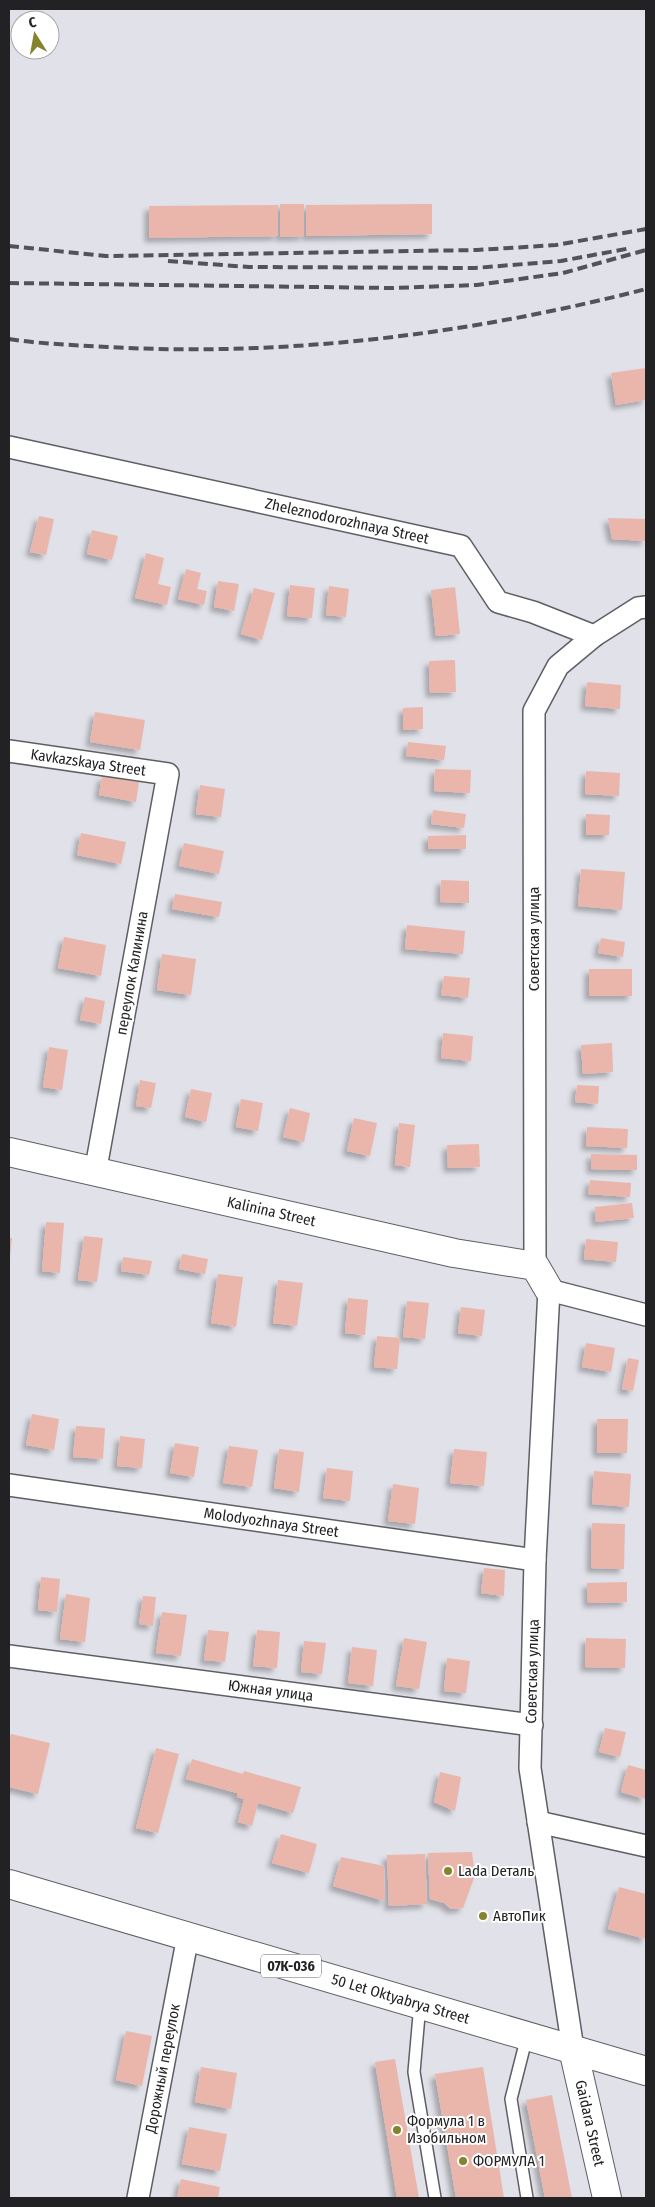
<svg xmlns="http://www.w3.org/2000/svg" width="655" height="2207" viewBox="0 0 655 2207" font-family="'Fira Sans Condensed',sans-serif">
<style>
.building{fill:#eab6ac;filter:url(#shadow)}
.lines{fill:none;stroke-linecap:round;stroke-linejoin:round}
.lane-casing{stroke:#5e5e65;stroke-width:14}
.street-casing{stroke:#5e5e65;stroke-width:24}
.secondary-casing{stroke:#5e5e65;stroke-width:30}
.primary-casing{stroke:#5e5e65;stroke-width:30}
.lane{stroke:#fff;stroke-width:11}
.street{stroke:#fff;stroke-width:21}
.secondary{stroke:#fff;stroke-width:28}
.primary{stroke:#fff;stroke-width:28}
.rail{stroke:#535357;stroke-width:4;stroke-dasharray:10 5;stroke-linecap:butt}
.poi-dot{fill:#85832b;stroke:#fff;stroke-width:2}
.labels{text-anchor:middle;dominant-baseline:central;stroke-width:4;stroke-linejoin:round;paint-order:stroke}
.shield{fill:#fff;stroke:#646466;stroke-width:1}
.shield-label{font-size:14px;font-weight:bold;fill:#222224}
.street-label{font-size:15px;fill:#222224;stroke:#fff}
.poi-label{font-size:15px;fill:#222224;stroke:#fff;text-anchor:start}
</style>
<defs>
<filter id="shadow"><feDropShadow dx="-4.5" dy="4.5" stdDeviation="2.5" flood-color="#0004"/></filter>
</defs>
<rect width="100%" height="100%" fill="#e1e1e9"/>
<!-- building -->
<g class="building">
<path d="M280,204H304V236L280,237Z"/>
<path d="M432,204V234L306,236V205Z"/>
<path d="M278,205V236L149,238V206Z"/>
<path d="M646,368V400L616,405L611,373Z"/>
<path d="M39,516L54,519L46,555L30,552Z"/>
<path d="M608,518L646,519V541L612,539Z"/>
<path d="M92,530L118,536L112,560L87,554Z"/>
<path d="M146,553L164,558L158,584L171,587L167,605L135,598Z"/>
<path d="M186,569L201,573L197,589L207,591L204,605L178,599Z"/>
<path d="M218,581L239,584L234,611L214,607Z"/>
<path d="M290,585L315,588L312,618L287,616Z"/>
<path d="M329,586L349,589L346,617L326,615Z"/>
<path d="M455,587L460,634L436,636L431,590Z"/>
<path d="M254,588L275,593L262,640L241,634Z"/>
<path d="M455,660L456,692L430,693L429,661Z"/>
<path d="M587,682L621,685L620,709L585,706Z"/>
<path d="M423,707V729L403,730V708Z"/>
<path d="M95,712L145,720L140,750L90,742Z"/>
<path d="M408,742L446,746L444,760L406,756Z"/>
<path d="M435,769L471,770L470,793L434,791Z"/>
<path d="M586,771L620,773L619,796L585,794Z"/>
<path d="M102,776L139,782L136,802L99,795Z"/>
<path d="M200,785L225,789L221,817L196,814Z"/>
<path d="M433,810L466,814L464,828L431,824Z"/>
<path d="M586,814L610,815L609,835H586Z"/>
<path d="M81,833L126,842L121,864L77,855Z"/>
<path d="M466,835V849H428V836Z"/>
<path d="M184,843L224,851L219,874L179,866Z"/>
<path d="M581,869L625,872L622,910L578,906Z"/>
<path d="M441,880L469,881V903L440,902Z"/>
<path d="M175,894L222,902L219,917L172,909Z"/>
<path d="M407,925L465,931L463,954L405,949Z"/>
<path d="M64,937L106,945L101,976L58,968Z"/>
<path d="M601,938L625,942L623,957L598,953Z"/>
<path d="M162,954L196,959L191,995L157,990Z"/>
<rect x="589" y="969" width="43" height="27"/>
<path d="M444,976L470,978L468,998L441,995Z"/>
<path d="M85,997L105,1001L101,1024L80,1020Z"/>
<path d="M443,1033L473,1036L471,1061L441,1058Z"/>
<path d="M612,1043L613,1072L583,1074L581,1045Z"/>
<path d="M49,1047L68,1050L62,1090L43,1087Z"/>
<path d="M140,1080L156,1083L151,1108L136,1106Z"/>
<path d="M577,1085L599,1086L598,1104L575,1102Z"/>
<path d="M191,1089L212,1093L206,1122L185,1117Z"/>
<path d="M241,1099L263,1103L258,1131L236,1127Z"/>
<path d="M290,1108L310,1113L304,1142L283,1137Z"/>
<path d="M354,1118L377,1123L370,1156L347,1151Z"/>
<path d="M399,1123L415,1125L410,1167L395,1165Z"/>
<path d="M587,1127L628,1129L627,1148L586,1146Z"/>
<path d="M479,1144L480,1167L448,1168L447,1145Z"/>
<path d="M591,1154L637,1155V1170L591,1169Z"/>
<path d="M590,1180L631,1183L630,1197L588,1194Z"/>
<path d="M632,1203L634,1218L596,1222L595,1207Z"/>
<path d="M46,1222L64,1223L60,1273L42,1271Z"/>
<path d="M84,1236L103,1238L97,1282L78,1280Z"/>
<path d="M9,1238H12L10,1257H9Z"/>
<path d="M586,1239L618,1242L616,1262L584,1259Z"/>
<path d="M182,1254L208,1259L205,1274L179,1269Z"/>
<path d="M123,1257L152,1261L149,1275L121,1271Z"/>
<path d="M218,1274L243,1277L236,1327L211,1323Z"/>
<path d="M278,1280L303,1283L297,1326L273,1323Z"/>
<path d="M348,1298L368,1300L365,1335L345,1333Z"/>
<path d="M407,1301L429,1303L425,1339L403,1337Z"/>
<path d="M461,1307L485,1310L482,1336L458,1333Z"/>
<path d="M377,1336L400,1338L397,1369L374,1367Z"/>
<path d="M586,1343L615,1348L611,1372L582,1367Z"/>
<path d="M628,1358L639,1360L633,1391L622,1389Z"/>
<path d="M32,1414L59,1419L54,1450L26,1445Z"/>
<path d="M597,1419H628L627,1453H597Z"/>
<path d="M76,1426L105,1428L103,1459L73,1457Z"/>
<path d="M120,1436L145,1439L142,1468L117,1466Z"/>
<path d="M175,1443L199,1447L194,1477L170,1473Z"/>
<path d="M229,1446L258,1450L252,1487L223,1483Z"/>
<path d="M279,1449L304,1452L299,1492L274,1488Z"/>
<path d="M454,1449L487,1452L484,1486L450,1483Z"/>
<path d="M327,1468L353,1471L350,1501L323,1498Z"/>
<path d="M594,1471L631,1474L629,1507L592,1504Z"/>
<path d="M393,1484L419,1488L415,1524L388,1521Z"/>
<path d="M592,1523L625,1524L624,1569L591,1568Z"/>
<path d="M484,1568L505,1570L504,1596L481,1593Z"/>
<path d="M41,1577L60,1579L57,1612L38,1610Z"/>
<path d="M627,1582V1602L588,1603L587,1583Z"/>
<path d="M66,1594L90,1598L85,1642L60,1639Z"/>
<path d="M143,1596L156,1597L153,1626L139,1624Z"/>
<path d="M162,1612L187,1615L181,1656L156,1653Z"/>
<path d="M208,1630L229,1632L225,1662L204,1660Z"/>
<path d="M257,1630L280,1632L277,1668L253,1666Z"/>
<path d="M404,1638L427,1642L419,1689L396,1686Z"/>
<path d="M586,1638L626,1639L625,1668L585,1667Z"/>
<path d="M304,1641L326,1643L322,1674L301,1672Z"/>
<path d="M352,1647L377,1650L373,1686L348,1683Z"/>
<path d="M447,1658L470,1661L466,1693L444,1691Z"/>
<path d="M605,1728L626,1732L620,1757L599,1752Z"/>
<path d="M11,1734L50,1743L38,1794L9,1787V1743Z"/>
<path d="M156,1748L179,1754L158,1833L136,1828Z"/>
<path d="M192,1759L243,1774L244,1771L301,1787L293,1813L258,1803L252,1826L238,1822L244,1799L237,1797V1793L186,1779Z"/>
<path d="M628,1765L646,1770L645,1799L621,1792Z"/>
<path d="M440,1772L461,1777L455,1811L434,1802Z"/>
<path d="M281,1834L317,1844L309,1873L272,1863Z"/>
<path d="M472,1852L475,1875L463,1908L451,1909L444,1903L430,1899L428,1853Z"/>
<path d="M425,1854L427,1904L389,1906L387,1855Z"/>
<path d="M341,1857L384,1866L385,1901L333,1886Z"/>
<path d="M619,1887L646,1894V1939L608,1929Z"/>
<path d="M126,2031L152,2036L142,2086L116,2080Z"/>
<path d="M395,2059L419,2198H397L375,2062Z"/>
<path d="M201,2067L237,2073L231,2109L195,2102Z"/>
<path d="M483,2067L504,2198H456L435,2074Z"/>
<path d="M552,2095L572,2198H545L526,2100Z"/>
<path d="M189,2127L227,2134L220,2171L182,2164Z"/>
<path d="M181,2179L220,2187L218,2198H177Z"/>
</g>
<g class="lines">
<!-- lane casing -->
<g class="lane-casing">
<g id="lane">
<path d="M420,2004L414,2072L435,2198"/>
<path d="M527,2036L511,2099L527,2198"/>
</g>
</g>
<!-- street casing -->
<g class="street-casing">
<g id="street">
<path id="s1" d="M9,447L461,546L498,602L533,612L594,636"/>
<path id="s2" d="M9,751L168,774L95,1173"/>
<path d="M535,1266L534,711L558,666L594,636L638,608L646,607"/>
<path id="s3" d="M9,1485L535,1560"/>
<path id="s4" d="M9,1656L532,1725"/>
<path d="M538,1822L646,1846"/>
<path id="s5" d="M573,2049L530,1768L535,1560L549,1290L646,1315"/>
<path id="s6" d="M138,2198L188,1936"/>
</g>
</g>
<!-- secondary casing -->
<g class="secondary-casing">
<g id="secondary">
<path id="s7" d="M9,1152L454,1253L535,1266L549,1290"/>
<path id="s8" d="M573,2049L607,2198"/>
</g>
</g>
<!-- primary casing -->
<g class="primary-casing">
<g id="primary">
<path id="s9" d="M9,1884L646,2071"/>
</g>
</g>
<!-- lane -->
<use href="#lane" class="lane"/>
<!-- street -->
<use href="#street" class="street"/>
<!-- secondary -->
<use href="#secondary" class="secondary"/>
<!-- primary -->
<use href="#primary" class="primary"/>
<!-- rail -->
<g class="rail">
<path d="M9,246L106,256L477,250L556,245L646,229"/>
<path d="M168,261L249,267L475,268L561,261L631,248"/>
<path d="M9,283L392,288L477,285L563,273L646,250"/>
<path d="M9,339C41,344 74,345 107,347C288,357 471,334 646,289"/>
</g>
</g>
<!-- markers -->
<g class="poi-dot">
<circle cx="448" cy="1871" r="5"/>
<circle cx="483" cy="1916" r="5"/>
<circle cx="397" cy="2130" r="5"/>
<circle cx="463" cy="2161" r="5"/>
</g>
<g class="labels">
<!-- shield labels -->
<rect class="shield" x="261" y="1954.5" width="60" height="23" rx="4"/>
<g class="shield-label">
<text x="291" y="1966">07К-036</text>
</g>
<!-- street labels -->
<g class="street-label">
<text stroke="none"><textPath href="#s1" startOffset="346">Zheleznodorozhnaya Street</textPath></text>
<text stroke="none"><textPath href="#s2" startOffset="80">Kavkazskaya Street</textPath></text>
<text transform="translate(534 939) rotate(-90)">Советская улица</text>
<text transform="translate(132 973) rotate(-80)">переулок Калинина</text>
<text stroke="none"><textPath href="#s7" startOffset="269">Kalinina Street</textPath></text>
<text stroke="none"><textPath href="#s3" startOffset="265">Molodyozhnaya Street</textPath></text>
<text stroke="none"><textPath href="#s5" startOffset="381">Советская улица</textPath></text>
<text stroke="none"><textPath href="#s4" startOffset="264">Южная улица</textPath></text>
<text stroke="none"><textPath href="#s9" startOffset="408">50 Let Oktyabrya Street</textPath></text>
<text stroke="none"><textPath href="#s6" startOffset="132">Дорожный переулок</textPath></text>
<text stroke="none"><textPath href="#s8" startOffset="76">Gaidara Street</textPath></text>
</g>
<!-- poi labels -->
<g class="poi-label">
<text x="458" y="1871">Lada Dеталь</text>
<text x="493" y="1916">АвтоПик</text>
<text x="407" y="2121">Формула 1 в<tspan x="407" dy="17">Изобильном</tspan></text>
<text x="473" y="2161">ФОРМУЛА 1</text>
</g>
</g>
<!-- border -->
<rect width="655" height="2207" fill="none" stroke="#222224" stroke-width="20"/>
<!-- north arrow -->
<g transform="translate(35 35) rotate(349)"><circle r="24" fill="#ffffff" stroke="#a7a7a7"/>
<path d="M0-4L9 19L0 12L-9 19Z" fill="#85832b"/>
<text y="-8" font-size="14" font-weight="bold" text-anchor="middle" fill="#222224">С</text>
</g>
</svg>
